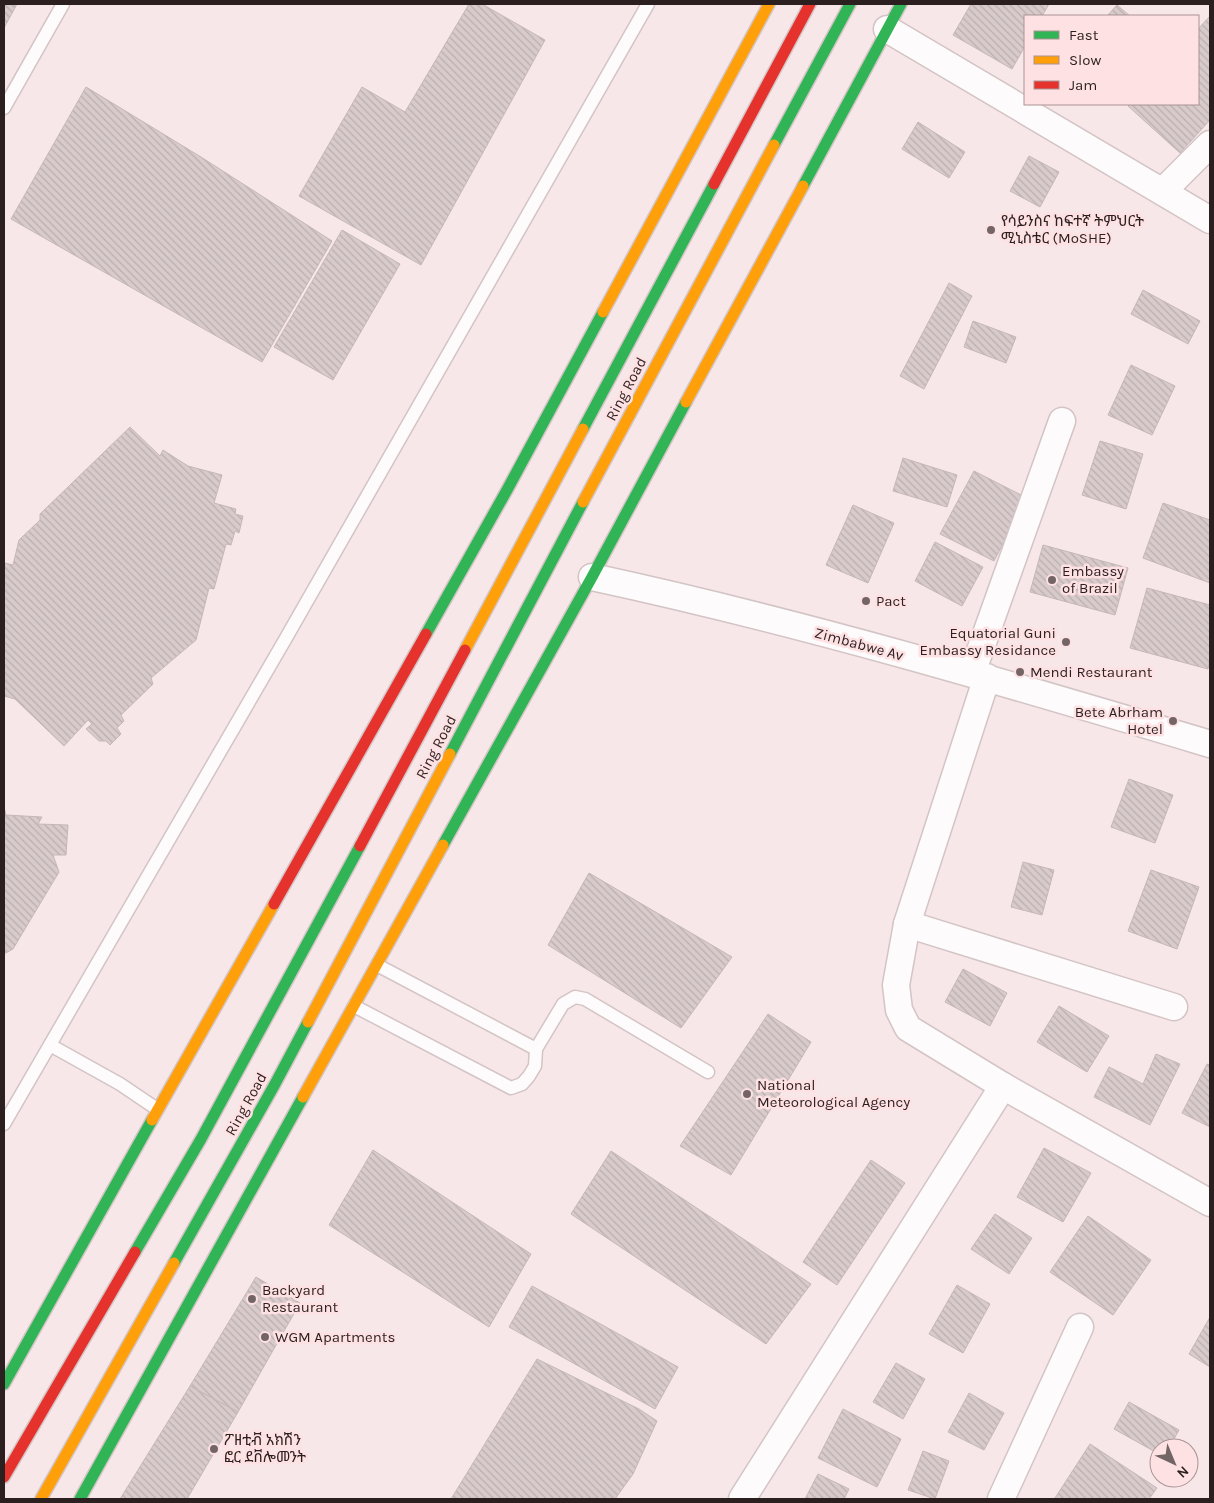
<svg xmlns="http://www.w3.org/2000/svg" width="1214" height="1503" viewBox="0 0 1214 1503" font-family="Karla,'Noto Sans Ethiopic',sans-serif">
<style>
.building{fill:url(#building-back-hatch);stroke:#c5b7b8}
.lines{fill:none;stroke-linecap:round;stroke-linejoin:round}
.lane-casing{stroke:#d3c4c5;stroke-width:15}
.street-casing{stroke:#d3c4c5;stroke-width:29}
.fast-casing{stroke:#d3c4c5;stroke-width:14}
.slow-casing{stroke:#d3c4c5;stroke-width:14}
.jam-casing{stroke:#d3c4c5;stroke-width:14}
.lane{stroke:#fefbfc;stroke-width:12}
.street{stroke:#fefbfc;stroke-width:26}
.fast{stroke:#30b455;stroke-width:11}
.slow{stroke:#ff9f0a;stroke-width:11}
.jam{stroke:#e5322d;stroke-width:11}
.poi-dot{fill:#736566;stroke:#fee1e2;stroke-width:2}
.labels{text-anchor:middle;dominant-baseline:central;stroke-width:5;stroke-linejoin:round;paint-order:stroke}
.poi-label{font-size:15px;fill:#2c1f20;stroke:#fee1e2;text-anchor:start}
.street-label{font-size:15px;fill:#2c1f20;stroke:#fee1e2}
</style>
<defs>
<pattern id="building-back-hatch" width="6" height="6" patternUnits="userSpaceOnUse" patternTransform="scale(1.25)"><rect width="6" height="6" fill="#d9cbcc"/><path d="M-1 5l2 2M0 0l6 6M5-1l2 2" fill="none" stroke="#baaeaf"/></pattern>
</defs>
<rect width="100%" height="100%" fill="#f8e7e8"/>
<!-- building -->
<g class="building">
<path d="M4,4H17L4,28Z"/>
<path d="M469,4H482L545,40L421,265L299,196L362,87L405,112Z"/>
<path d="M971,4H1049L1042,16H1025V46L1012,69L953,35Z"/>
<path d="M1117,5L1130,16H1107Z"/>
<path d="M1210,16V70L1198,58V29Z"/>
<path d="M1198,58L1210,70V120L1180,153L1128,106L1130,104H1198Z"/>
<path d="M86,87L201,157L332,241L262,362L11,219Z"/>
<path d="M918,122L965,152L949,178L902,149Z"/>
<path d="M1029,156L1059,172L1040,207L1010,191Z"/>
<path d="M342,230L400,264L333,380L274,347Z"/>
<path d="M949,283L972,296L924,389L900,376Z"/>
<path d="M1143,290L1200,321L1188,344L1131,314Z"/>
<path d="M973,321L1016,337L1006,363L964,347Z"/>
<path d="M1131,365L1175,386L1152,435L1108,415Z"/>
<path d="M130,427L160,456L163,450L188,466L222,475L214,503L236,509L235,514L243,516L239,533L235,531L231,545L226,544L214,589L209,588L196,640L151,678L153,684L121,715L124,721L117,728L121,734L110,745L106,741H99L86,729L92,724L88,720L64,746L15,699L4,696V569L5,563L13,565L19,540L40,520V514Z"/>
<path d="M1100,441L1143,454L1126,509L1082,495Z"/>
<path d="M903,458L957,475L947,507L893,491Z"/>
<path d="M974,471L1027,498L994,561L940,534Z"/>
<path d="M1163,503L1210,520V583L1143,558Z"/>
<path d="M853,505L894,523L868,583L826,565Z"/>
<path d="M935,542L983,567L962,606L915,581Z"/>
<path d="M1043,545L1128,568L1115,615L1030,592Z"/>
<path d="M1147,588L1210,605V660L1208,669L1130,648Z"/>
<path d="M1129,779L1173,795L1155,843L1111,827Z"/>
<path d="M4,807L6,815L42,817L38,824L68,825L66,855H53L59,872L13,949L4,954Z"/>
<path d="M1023,862L1054,870L1042,915L1011,907Z"/>
<path d="M1151,870L1199,887L1177,949L1128,931Z"/>
<path d="M589,873L732,957L681,1028L548,945Z"/>
<path d="M963,969L1007,993L990,1026L945,1002Z"/>
<path d="M1059,1006L1109,1036L1087,1072L1037,1042Z"/>
<path d="M768,1014L811,1042L731,1175L680,1146Z"/>
<path d="M1156,1054L1180,1064L1150,1125L1094,1097L1109,1067L1143,1084Z"/>
<path d="M1207,1064L1210,1065V1127L1182,1113Z"/>
<path d="M1044,1148L1091,1173L1063,1222L1017,1197Z"/>
<path d="M373,1150L531,1254L489,1327L329,1225Z"/>
<path d="M611,1151L811,1284L766,1344L571,1214Z"/>
<path d="M871,1160L905,1183L837,1285L803,1262Z"/>
<path d="M995,1214L1032,1238L1009,1274L971,1249Z"/>
<path d="M1088,1216L1151,1260L1113,1315L1050,1272Z"/>
<path d="M256,1277L300,1303L238,1412L190,1386Z"/>
<path d="M957,1285L990,1304L963,1353L929,1334Z"/>
<path d="M532,1286L678,1367L655,1409L509,1327Z"/>
<path d="M1210,1317V1367L1189,1354Z"/>
<path d="M537,1359L639,1409L657,1421L633,1474L615,1499H451Z"/>
<path d="M896,1363L925,1379L903,1419L873,1402Z"/>
<path d="M190,1386L238,1412L187,1499H120Z"/>
<path d="M969,1393L1004,1413L984,1450L948,1432Z"/>
<path d="M1129,1402L1179,1430L1169,1448H1159V1454L1114,1429Z"/>
<path d="M843,1409L901,1439L877,1487L818,1458Z"/>
<path d="M1090,1444L1157,1488L1149,1499H1057L1055,1498Z"/>
<path d="M923,1451L949,1461L935,1499L908,1490Z"/>
<path d="M818,1474L849,1489L844,1499H805Z"/>
</g>
<g class="lines">
<!-- lane casing -->
<g class="lane-casing">
<g id="lane">
<path d="M4,108L63,4"/>
<path d="M377,965L536,1049"/>
<path d="M354,1006L511,1088L522,1084L529,1076L535,1066L536,1049L563,1004L575,997L585,999L708,1072"/>
<path d="M50,1045L120,1084L157,1109"/>
<path d="M4,1124L286,638L648,4"/>
</g>
</g>
<!-- street casing -->
<g class="street-casing">
<g id="street">
<path d="M887,29L1210,220"/>
<path d="M1163,191L1210,144"/>
<path d="M592,577C801,622 1006,683 1210,744"/>
<path d="M972,673L1062,421"/>
<path d="M987,677L907,924L896,985L899,1010L908,1028L1003,1086L1210,1203"/>
<path d="M907,924L1174,1007"/>
<path d="M742,1499L1003,1086"/>
<path d="M1001,1499L1080,1327"/>
</g>
</g>
<!-- fast casing -->
<g class="fast-casing">
<g id="fast">
<path d="M774,145L850,4"/>
<path d="M803,186L901,4"/>
<path d="M583,429L714,184"/>
<path d="M426,634L507,490L603,312"/>
<path d="M450,754L583,502"/>
<path d="M443,845L592,577L686,402"/>
<path d="M135,1252L201,1139L360,846"/>
<path d="M174,1263L275,1084L308,1022"/>
<path d="M4,1384L152,1120"/>
<path d="M80,1499L303,1097"/>
</g>
</g>
<!-- slow casing -->
<g class="slow-casing">
<g id="slow">
<path d="M603,312L769,4"/>
<path d="M686,402L803,186"/>
<path d="M583,502L774,145"/>
<path d="M465,650L583,429"/>
<path d="M308,1022L450,754"/>
<path d="M303,1097L443,845"/>
<path d="M152,1120L274,904"/>
<path d="M41,1499L174,1263"/>
</g>
</g>
<!-- jam casing -->
<g class="jam-casing">
<g id="jam">
<path d="M714,184L810,4"/>
<path d="M360,846L465,650"/>
<path d="M274,904L426,634"/>
<path d="M4,1477L135,1252"/>
</g>
</g>
<!-- lane -->
<use href="#lane" class="lane"/>
<!-- street -->
<use href="#street" class="street"/>
<!-- fast -->
<use href="#fast" class="fast"/>
<!-- slow -->
<use href="#slow" class="slow"/>
<!-- jam -->
<use href="#jam" class="jam"/>
</g>
<!-- markers -->
<g class="poi-dot">
<circle cx="991" cy="230" r="5"/>
<circle cx="1052" cy="580" r="5"/>
<circle cx="866" cy="601" r="5"/>
<circle cx="1066" cy="642" r="5"/>
<circle cx="1020" cy="672" r="5"/>
<circle cx="1173" cy="721" r="5"/>
<circle cx="747" cy="1094" r="5"/>
<circle cx="252" cy="1299" r="5"/>
<circle cx="265" cy="1337" r="5"/>
<circle cx="214" cy="1449" r="5"/>
</g>
<g class="labels">
<!-- poi labels -->
<g class="poi-label">
<text x="1001" y="221">የሳይንስና ከፍተኛ ትምህርት<tspan x="1001" dy="17">ሚኒስቴር (MoSHE)</tspan></text>
<text x="1062" y="571">Embassy<tspan x="1062" dy="17">of Brazil</tspan></text>
<text x="876" y="601">Pact</text>
<text x="1056" y="633" text-anchor="end">Equatorial Guni<tspan x="1056" dy="17">Embassy Residance</tspan></text>
<text x="1030" y="672">Mendi Restaurant</text>
<text x="1163" y="712" text-anchor="end">Bete Abrham<tspan x="1163" dy="17">Hotel</tspan></text>
<text x="757" y="1085">National<tspan x="757" dy="17">Meteorological Agency</tspan></text>
<text x="262" y="1290">Backyard<tspan x="262" dy="17">Restaurant</tspan></text>
<text x="275" y="1337">WGM Apartments</text>
<text x="224" y="1440">ፖዘቲቭ አክሽን<tspan x="224" dy="17">ፎር ደቨሎመንት</tspan></text>
</g>
<!-- street labels -->
<g class="street-label">
<text transform="translate(626 389) rotate(-62)">Ring Road</text>
<text transform="translate(859 644) rotate(15)">Zimbabwe Av</text>
<text transform="translate(436 747) rotate(-62)">Ring Road</text>
<text transform="translate(246 1104) rotate(-61)">Ring Road</text>
</g>
</g>
<!-- border -->
<rect width="1214" height="1503" fill="none" stroke="#2c1f20" stroke-width="10"/>
<!-- legend -->
<rect x="1024" y="15" width="175" height="90" fill="#fee1e2" stroke="#aa9394"/>
<rect x="1034" y="31" width="25" height="8" fill="#30b455" stroke="#aa9394"/>
<text x="1069" y="40" font-size="15" fill="#2c1f20">Fast</text>
<rect x="1034" y="56" width="25" height="8" fill="#ff9f0a" stroke="#aa9394"/>
<text x="1069" y="65" font-size="15" fill="#2c1f20">Slow</text>
<rect x="1034" y="81" width="25" height="8" fill="#e5322d" stroke="#aa9394"/>
<text x="1069" y="90" font-size="15" fill="#2c1f20">Jam</text>
<!-- north arrow -->
<g transform="translate(1174 1463) rotate(136)"><circle r="24" fill="#fee1e2" stroke="#aa9394"/>
<path d="M0-4L9 19L0 12L-9 19Z" fill="#736566"/>
<text y="-8" font-size="14" font-weight="bold" text-anchor="middle" fill="#2c1f20">N</text>
</g>
</svg>
